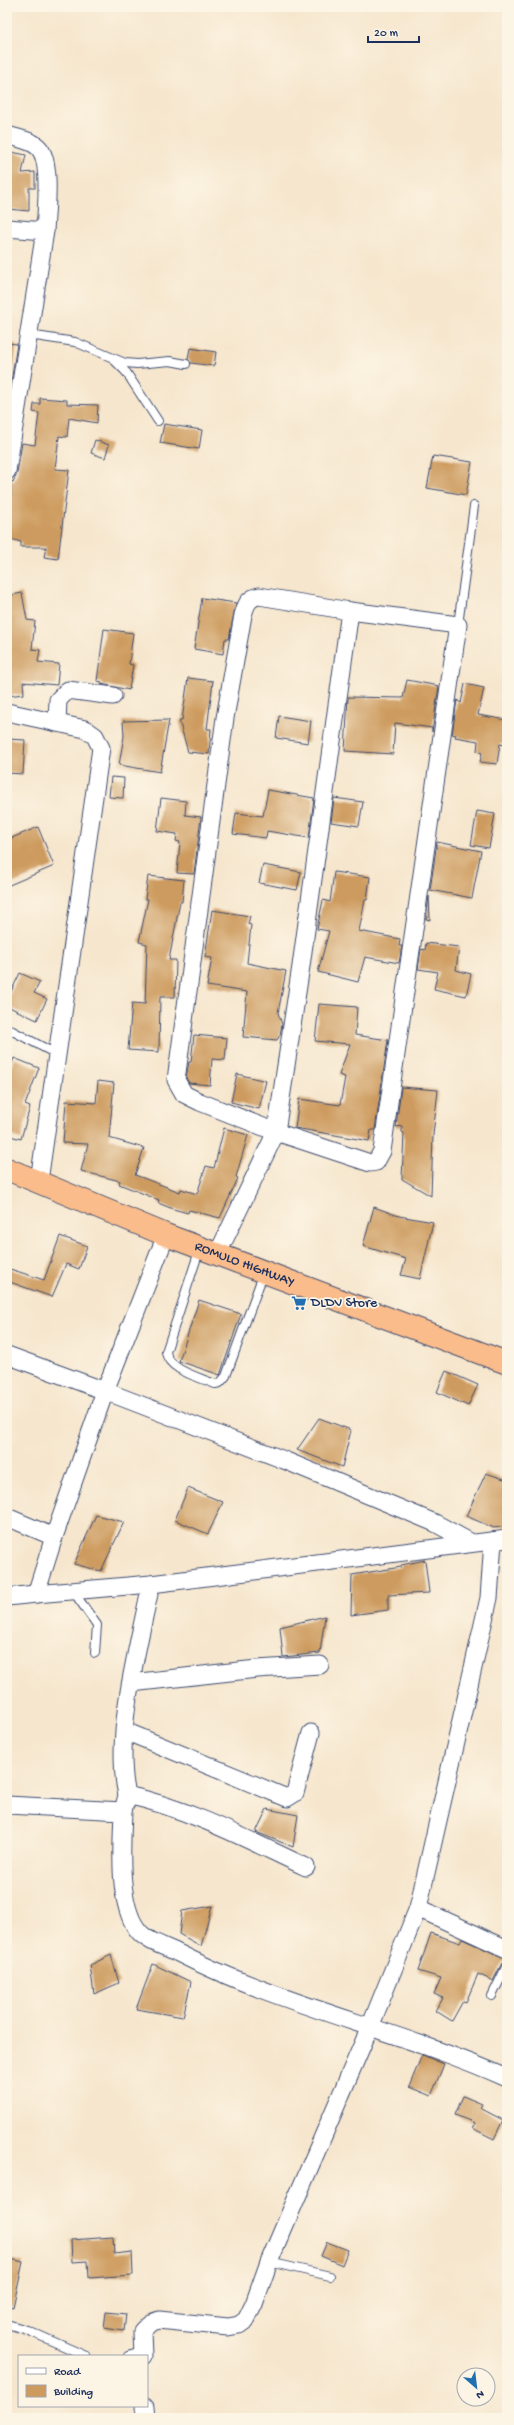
<svg xmlns="http://www.w3.org/2000/svg" width="514" height="2425" viewBox="0 0 514 2425" font-family="'Gochi Hand',sans-serif">
<style>
.building{fill:#cd9b5e}
.lines{fill:none;stroke-linecap:round;stroke-linejoin:round}
.service-casing{stroke:#3c4a6f;stroke-width:10}
.minor-casing{stroke:#3c4a6f;stroke-width:19}
.trunk-casing{stroke:#3c4a6f;stroke-width:24}
.service{stroke:#fff;stroke-width:8}
.minor{stroke:#fff;stroke-width:17}
.trunk{stroke:#fabc8b;stroke-width:22}
.labels{text-anchor:middle;dominant-baseline:central;stroke-width:3.5;stroke-linejoin:round;paint-order:stroke}
.street-label{font-size:14px;fill:#1b2f5e;stroke:#fcf5e5}
.poi-label{font-size:14px;fill:#1b2f5e;stroke:#fcf5e5;text-anchor:start}
</style>
<rect width="100%" height="100%" fill="#fcf5e5"/>
<filter id="ink" filterUnits="userSpaceOnUse"><feTurbulence type="fractalNoise" baseFrequency=".025" numOctaves="2"/><feDisplacementMap in="SourceGraphic" scale="8" xChannelSelector="R" yChannelSelector="G"/><feConvolveMatrix kernelMatrix="1 2 1 2 8 2 1 2 1" color-interpolation-filters="sRGB"/></filter>
<filter id="wash" filterUnits="userSpaceOnUse"><feTurbulence type="fractalNoise" baseFrequency=".012" numOctaves="4" result="noise"/><feDisplacementMap in="SourceGraphic" scale="16" xChannelSelector="R" yChannelSelector="G"/><feGaussianBlur stdDeviation="0.9" result="paint"/><feColorMatrix in="noise" values="0 0 0 0 0 0 0 0 0 0 0 0 0 0 0 0 0 1.4 0 .05"/><feComposite in="paint" operator="in"/></filter>
<g filter="url(#wash)">
<rect width="100%" height="100%" fill="#f6e6cd"/>
<g id="blocks">
<!-- building -->
<g class="building">
<path d="M7,151L26,155L22,173L35,172V188H29V211L7,209Z"/>
<path d="M7,343L17,344L9,395H7Z"/>
<path d="M190,348L216,352L214,366L191,363L188,359Z"/>
<path d="M40,398L67,400V404L98,405L97,423L69,418L67,437L59,436L55,469L69,470L58,559L44,557L46,547H21V542L7,538V505L8,496H11V481L13,482L17,473L22,443L35,445L39,413L33,412L34,404H40Z"/>
<path d="M164,424L202,430L199,449L160,443Z"/>
<path d="M95,440L109,445L105,458L91,453Z"/>
<path d="M433,456L472,462L466,495L427,488Z"/>
<path d="M22,593L27,620L35,621L32,649L40,650L38,662L59,664L57,685L23,682L24,694L7,696V596Z"/>
<path d="M202,598L236,603L229,639H225L223,654L194,649Z"/>
<path d="M104,629L133,633L129,664L133,665L129,690L101,684L102,682L97,681Z"/>
<path d="M188,678L213,681L207,729H211L209,754L188,752L179,720H182Z"/>
<path d="M407,680L439,686L432,732V728L395,723L393,754L345,751L348,697L403,698Z"/>
<path d="M465,684L484,688L478,715L507,720L505,745L500,744L497,764L480,762L482,753L477,751L478,741L455,737L456,735L452,734L457,700L461,703Z"/>
<path d="M279,716L311,721L308,743L276,738Z"/>
<path d="M169,720L160,772L119,765L124,736L123,721Z"/>
<path d="M7,739L25,740L23,774L7,773Z"/>
<path d="M111,777L124,778L123,798L109,797Z"/>
<path d="M268,790L314,798L309,838L267,831L266,838L233,834L236,813L263,816Z"/>
<path d="M161,798L186,801L185,815L201,817L194,874L177,873L180,842L176,841L177,834L157,831Z"/>
<path d="M334,798L363,802L359,826L331,822Z"/>
<path d="M477,811L495,814L489,848L471,845Z"/>
<path d="M38,827L54,866L7,886V840Z"/>
<path d="M437,842L481,851L472,898L430,890Z"/>
<path d="M263,865L301,872L297,890L259,883Z"/>
<path d="M334,872L370,877L367,900H365L359,931L400,939L399,946H402L399,963L365,957L358,982L318,972L329,931L317,929L323,900L330,902Z"/>
<path d="M148,876L184,880L182,902H180L169,960H176L175,997H160L159,1052L128,1050L132,1003L145,1004L147,944L139,942L148,899H145Z"/>
<path d="M429,896L430,920L426,919Z"/>
<path d="M212,910L250,916L248,924L251,925L247,963L286,971L278,1013L282,1024L280,1035L277,1040L243,1037L247,992L207,986L212,958L205,957Z"/>
<path d="M426,943L459,947L456,970L471,974L466,996L434,989L438,972L418,969L421,949L425,950Z"/>
<path d="M20,973L40,982L34,993L47,999L37,1020L7,1006V1000Z"/>
<path d="M319,1004L357,1007L355,1035L388,1040L375,1130H371L369,1141L295,1128L299,1099L340,1105L345,1077L339,1075L350,1044L315,1041Z"/>
<path d="M194,1035L227,1038L225,1060L212,1059L210,1085L189,1083L186,1078L189,1062H191Z"/>
<path d="M14,1058L39,1068L25,1105L30,1107L21,1139L7,1135V1076Z"/>
<path d="M237,1074L266,1081L259,1109L231,1102Z"/>
<path d="M98,1081L114,1083L109,1138L144,1148L135,1175L180,1192L181,1189L197,1194L206,1166L214,1168L224,1128L248,1135L236,1177L238,1178L220,1218L189,1210L188,1213L173,1209L158,1203L159,1200L119,1184L120,1181L81,1171L88,1144L63,1143L66,1101L96,1103Z"/>
<path d="M401,1087L438,1090L433,1135L431,1196L402,1179L404,1133L402,1132V1126L396,1127Z"/>
<path d="M374,1207L399,1216L433,1222L420,1279L401,1275L406,1259L363,1246Z"/>
<path d="M60,1236L87,1246L79,1269L66,1264L52,1297L7,1281V1268L44,1280Z"/>
<path d="M199,1300L241,1314L220,1375L179,1361Z"/>
<path d="M446,1371L478,1385L468,1406L437,1392Z"/>
<path d="M319,1418L351,1430L342,1467L297,1450Z"/>
<path d="M486,1473L507,1480V1526L494,1528L466,1516Z"/>
<path d="M188,1488L223,1502L208,1534L175,1520Z"/>
<path d="M96,1515L124,1522L101,1571L74,1564Z"/>
<path d="M425,1560L429,1593L388,1595V1610L351,1615L352,1575L401,1567V1565Z"/>
<path d="M325,1616L320,1653L283,1657L280,1627Z"/>
<path d="M267,1809L298,1815L293,1847L256,1832Z"/>
<path d="M212,1906L201,1946L179,1934L182,1911Z"/>
<path d="M431,1933L460,1943L462,1939L507,1959L502,1963L493,1981L478,1974L466,2002L463,2001L452,2021L436,2011L443,1998L434,1994L441,1978L418,1971Z"/>
<path d="M111,1955L119,1983L94,1994L90,1965Z"/>
<path d="M153,1964L191,1982L183,2017L136,2009Z"/>
<path d="M422,2055L444,2064L431,2096L409,2087Z"/>
<path d="M463,2096L482,2104L480,2108L503,2120L494,2139L472,2128L475,2123L455,2115Z"/>
<path d="M113,2237L114,2254L132,2252L133,2275L89,2278L88,2261L72,2262L71,2240Z"/>
<path d="M327,2242L348,2250L342,2265L321,2256Z"/>
<path d="M7,2258L23,2262L13,2307L7,2306Z"/>
<path d="M106,2312L126,2314L124,2331L104,2328Z"/>
</g>
</g>
</g>
<g filter="url(#ink)">
<use href="#blocks" fill-opacity="0" stroke="#3c4a6f" stroke-width="1"/>
<g class="lines">
<!-- service casing -->
<g class="service-casing">
<g id="service">
<path d="M29,335L75,342L125,363L137,364L170,361L186,364"/>
<path d="M114,360L126,372L158,421"/>
<path d="M458,625L474,506"/>
<path d="M7,1028L56,1054"/>
<path d="M200,1248L166,1352C168,1370 199,1377 215,1384L220,1383L226,1376L264,1272"/>
<path d="M73,1591L97,1625L95,1653"/>
<path d="M492,1996L507,1965"/>
<path d="M269,2262L330,2276"/>
<path d="M7,2324L27,2330L86,2356"/>
<path d="M129,2356L143,2351"/>
</g>
</g>
<!-- minor casing -->
<g class="minor-casing">
<g id="minor">
<path d="M11,136C20,139 33,141 39,148C52,162 46,212 45,231"/>
<path d="M7,228L45,231L7,471"/>
<path d="M259,596L350,611L458,625L382,1151L376,1162L370,1163L276,1132L200,1102L184,1094L176,1080L225,718L243,615C246,605 248,598 259,596Z"/>
<path d="M7,712L85,729L95,736L101,748L39,1181"/>
<path d="M57,723L58,700L68,690L113,696"/>
<path d="M166,1235L105,1391L284,1460L435,1523L470,1542"/>
<path d="M218,1253L276,1132L301,966L350,611"/>
<path d="M7,1355L105,1391L54,1537L7,1517"/>
<path d="M54,1537L36,1594L151,1584L507,1539"/>
<path d="M151,1584C139,1645 113,1735 127,1795C190,1809 248,1840 306,1867"/>
<path d="M7,1597L36,1594"/>
<path d="M131,1683L257,1669L320,1665"/>
<path d="M125,1731L287,1798L295,1793L311,1733"/>
<path d="M7,1805L123,1811L126,1799"/>
<path d="M123,1811C122,1844 117,1901 137,1929C145,1941 164,1946 176,1952C282,2006 399,2030 507,2078"/>
<path d="M418,1908L507,1949"/>
<path d="M143,2356L142,2331L150,2323L159,2320L228,2327L239,2325L246,2320L254,2304L269,2262L370,2027L418,1908L489,1598L493,1541"/>
<path d="M145,2406L146,2418"/>
</g>
</g>
<!-- trunk casing -->
<g class="trunk-casing">
<g id="trunk">
<path id="s1" d="M7,1169L166,1235L507,1363"/>
</g>
</g>
<!-- service -->
<use href="#service" class="service"/>
<!-- minor -->
<use href="#minor" class="minor"/>
<!-- trunk -->
<use href="#trunk" class="trunk"/>
</g>
</g>
<!-- icons -->
<defs>
<g id="supermarket-bare" transform="scale(1.2)"><path d="M-6-5.5h2.5l.6 2H6L4.5 2H-2.5L-4.4-4H-6ZM-1.5 3.2a1.3 1.3 0 1 0 .1 0ZM3 3.2a1.3 1.3 0 1 0 .1 0Z" fill="#1f6fb2" stroke="#fcf5e5" stroke-width="2.5" paint-order="stroke"/></g>
</defs>
<g fill-rule="evenodd">
<use href="#supermarket-bare" x="299" y="1303"/>
</g>
<g class="labels">
<!-- street labels -->
<g class="street-label">
<text stroke="none"><textPath href="#s1" startOffset="256">ROMULO HIGHWAY</textPath></text>
</g>
<!-- poi labels -->
<g class="poi-label">
<text x="311" y="1303">DLDV Store</text>
</g>
</g>
<!-- margin -->
<rect width="514" height="2425" fill="none" stroke="#fcf5e5" stroke-width="24"/>
<!-- legend -->
<rect x="18" y="2355" width="130" height="52" fill="#fcf5e5" stroke="#a2a6af"/>
<rect x="26" y="2368" width="20" height="6" fill="#ffffff" stroke="#a2a6af"/>
<text x="54" y="2375" font-size="12" fill="#1b2f5e">Road</text>
<rect x="26" y="2385" width="20" height="12" fill="#cd9b5e" stroke="#a2a6af"/>
<text x="54" y="2395" font-size="12" fill="#1b2f5e">Building</text>
<!-- north arrow -->
<g transform="translate(476 2387) rotate(152)"><circle r="19" fill="#fcf5e5" stroke="#a2a6af"/>
<path d="M0-3L7 15L0 10L-7 15Z" fill="#1f6fb2"/>
<text y="-6" font-size="11" font-weight="bold" text-anchor="middle" fill="#1b2f5e">N</text>
</g>
<!-- scale -->
<path d="M368 36v6h51v-6" fill="none" stroke="#1b2f5e" stroke-width="2"/>
<text x="374" y="36" font-size="12" fill="#1b2f5e" stroke="#fcf5e5" stroke-width="3" paint-order="stroke">20 m</text>
</svg>
